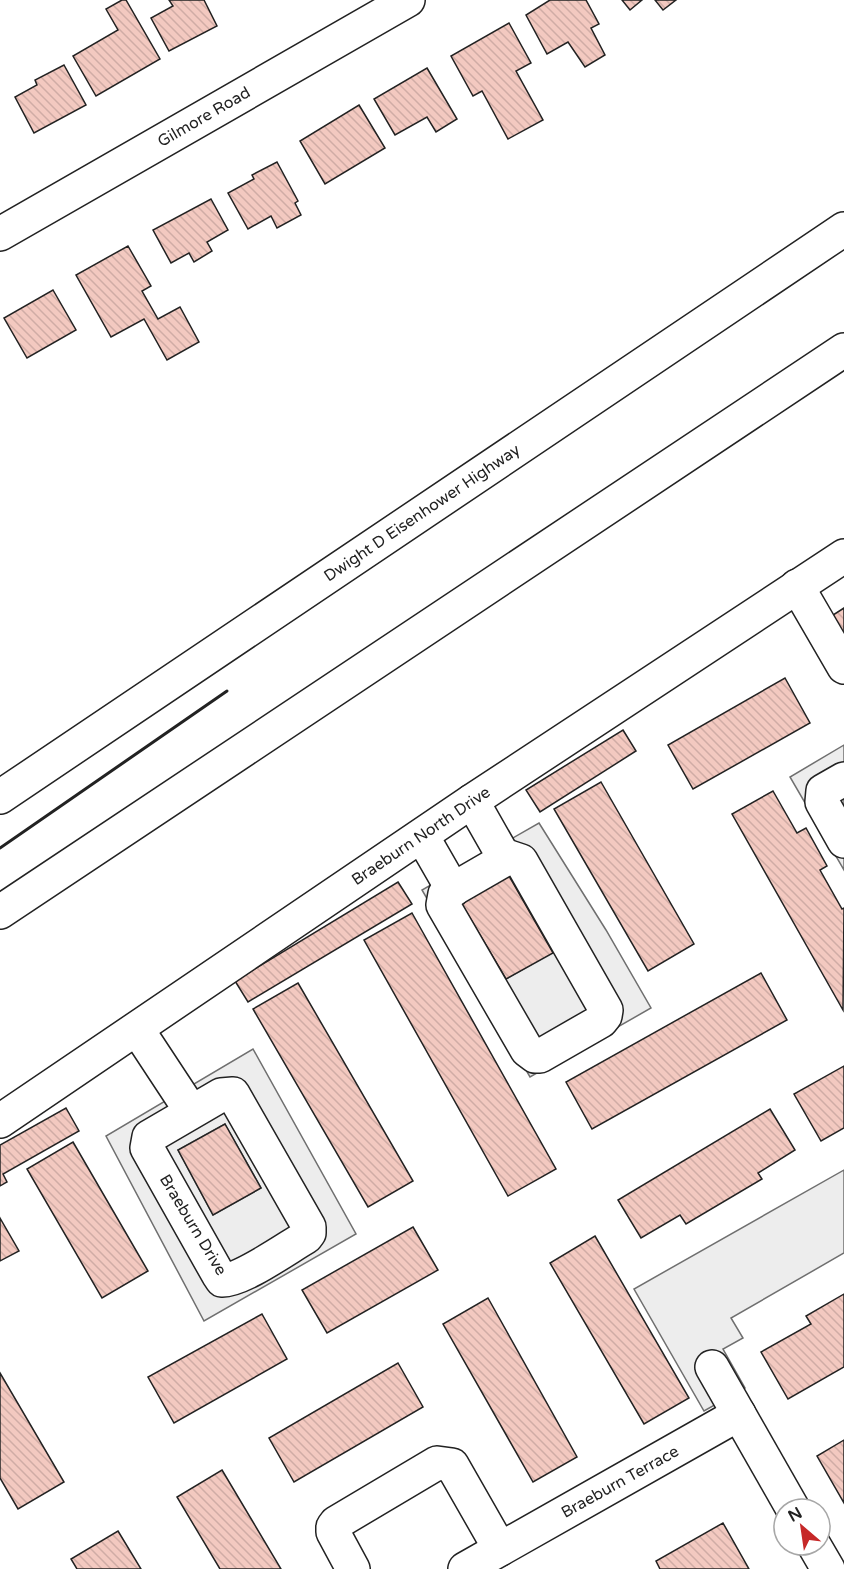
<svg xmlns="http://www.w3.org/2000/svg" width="844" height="1569" viewBox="0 0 844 1569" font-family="'Varela Round',sans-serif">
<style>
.parking{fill:#ededed;stroke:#6f6f6f;stroke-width:1.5;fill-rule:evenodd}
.building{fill:url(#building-back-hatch);stroke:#222;stroke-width:1.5}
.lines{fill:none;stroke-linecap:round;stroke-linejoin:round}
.minor-casing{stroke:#222;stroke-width:36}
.highway-casing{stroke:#222;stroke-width:36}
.minor{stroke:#fff;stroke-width:33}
.highway{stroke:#fff;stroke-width:33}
.wall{stroke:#222;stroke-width:3}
.labels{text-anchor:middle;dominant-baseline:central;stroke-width:4.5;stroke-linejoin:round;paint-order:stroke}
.street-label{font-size:16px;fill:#222;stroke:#fff}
</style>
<defs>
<pattern id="building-back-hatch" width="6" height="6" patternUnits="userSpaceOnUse" patternTransform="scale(1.5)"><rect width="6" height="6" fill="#f3c9c0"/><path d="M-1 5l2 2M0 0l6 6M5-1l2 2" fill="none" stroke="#d0aca5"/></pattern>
</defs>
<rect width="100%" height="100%" fill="#fff"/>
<!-- parking -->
<g class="parking">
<path d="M844,745V870L790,777Z"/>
<path d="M539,823L606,930L651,1008L530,1077L422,890ZM509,876L553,952L506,979L461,903Z"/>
<path d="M253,1049L356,1234L204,1321L106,1136ZM225,1124L261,1188L213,1215L178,1150Z"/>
<path d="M844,1170V1253L731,1318L743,1338L723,1349L745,1388L704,1411L634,1289Z"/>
</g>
<!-- building -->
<g class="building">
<path d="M122,0H126L160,59L96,96L73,56L118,30L106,9Z"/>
<path d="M169,0H204L217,26L169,51L151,18L173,6Z"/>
<path d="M550,0H586L599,24L591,28L605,55L585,67L568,42L547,54L526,15Z"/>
<path d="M622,0H642L630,10Z"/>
<path d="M655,0H676L663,10Z"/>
<path d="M509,23L531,63L516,71L543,120L508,139L482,91L473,96L451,56Z"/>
<path d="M64,65L86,105L34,133L15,97L37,85L35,80Z"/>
<path d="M427,68L457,119L436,132L427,117L395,135L374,99Z"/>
<path d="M359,105L385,148L325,184L300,141Z"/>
<path d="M277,162L298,201L295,203L301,215L277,228L271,216L248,229L228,193L254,179L252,175Z"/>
<path d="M211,199L228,230L207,242L212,251L194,262L189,253L171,263L153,230Z"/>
<path d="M128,246L151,286L142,291L158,319L180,307L199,342L167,360L144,319L111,337L76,275Z"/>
<path d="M53,290L76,330L27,358L4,318Z"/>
<path d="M844,608V635L833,615Z"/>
<path d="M785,678L810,723L693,789L668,745Z"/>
<path d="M623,730L636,751L540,812L526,790Z"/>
<path d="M601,782L694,944L648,971L554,809Z"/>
<path d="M773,791L797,833L806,828L827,866L820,870L842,909L844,908L843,1010L732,814Z"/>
<path d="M509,876L553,953L506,979L461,903Z"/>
<path d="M398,882L412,904L248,1002L235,981Z"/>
<path d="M412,913L556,1169L508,1196L364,940Z"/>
<path d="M761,973L787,1020L592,1129L566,1082Z"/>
<path d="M298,983L413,1181L368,1207L253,1009Z"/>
<path d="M844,1066V1128L821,1141L794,1094Z"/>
<path d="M66,1108L79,1131L3,1174L7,1182L0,1186V1145Z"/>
<path d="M770,1109L795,1150L758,1173L762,1179L686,1224L680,1215L641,1238L618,1200Z"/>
<path d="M225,1124L261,1188L213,1215L178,1150Z"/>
<path d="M73,1142L148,1271L102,1298L27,1169Z"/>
<path d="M0,1218L19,1251L0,1261Z"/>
<path d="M413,1227L438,1270L327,1333L302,1290Z"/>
<path d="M595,1236L689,1398L644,1424L550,1263Z"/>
<path d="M844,1294V1367L788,1399L761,1352L811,1324L806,1316Z"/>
<path d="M488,1298L577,1457L533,1482L443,1324Z"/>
<path d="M262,1314L287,1359L174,1423L148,1377Z"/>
<path d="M398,1363L423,1407L294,1482L269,1438Z"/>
<path d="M0,1373L64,1482L18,1509L0,1478Z"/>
<path d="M844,1440V1503L817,1456Z"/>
<path d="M222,1470L281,1569H220L177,1497Z"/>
<path d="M723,1523L749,1569H660L656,1561Z"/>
<path d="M118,1531L141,1569H77L71,1559Z"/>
</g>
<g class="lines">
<!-- minor casing -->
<g class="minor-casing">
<g id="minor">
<path d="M0,234L408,0"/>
<path d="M797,586L844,667"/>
<path d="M844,779L823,791L822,802L844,841"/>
<path d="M472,801L505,859"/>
<path d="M422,836L453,890"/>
<path d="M509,857L521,861L606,1010L605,1016L601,1021L540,1056H535L527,1050L443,905L445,894Z"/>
<path d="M137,1029L191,1111"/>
<path d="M233,1094L309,1227V1233L306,1237C287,1248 241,1281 222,1280L218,1274L147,1148L149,1137L221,1095Z"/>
<path d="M0,1121L472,801L844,556"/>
<path d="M712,1367L793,1509"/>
<path d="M814,1545L828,1569"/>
<path d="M353,1569L333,1532V1527L336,1523L437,1463L452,1465L500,1549"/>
<path d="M465,1569L739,1414"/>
</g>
</g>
<!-- highway casing -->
<g class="highway-casing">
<g id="highway">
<path d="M0,797L844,229"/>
<path d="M0,912L844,350"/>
</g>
</g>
<!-- minor -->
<use href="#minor" class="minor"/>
<!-- highway -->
<use href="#highway" class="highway"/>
<!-- wall -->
<path class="wall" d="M0,848L227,691"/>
</g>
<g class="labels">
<!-- street labels -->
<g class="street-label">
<text transform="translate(204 117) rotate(-30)">Gilmore Road</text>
<text transform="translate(422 513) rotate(-34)">Dwight D Eisenhower Highway</text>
<text transform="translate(421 836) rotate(-34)">Braeburn North Drive</text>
<text transform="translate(193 1225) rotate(59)">Braeburn Drive</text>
<text transform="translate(620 1482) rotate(-29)">Braeburn Terrace</text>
</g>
</g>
<!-- north arrow -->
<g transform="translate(802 1527) rotate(331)"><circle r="28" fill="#ffffff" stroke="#a7a7a7" stroke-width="1.5"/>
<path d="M0-4.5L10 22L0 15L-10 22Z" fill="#c62828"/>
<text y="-9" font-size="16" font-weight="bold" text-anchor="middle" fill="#222222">N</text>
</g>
</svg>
